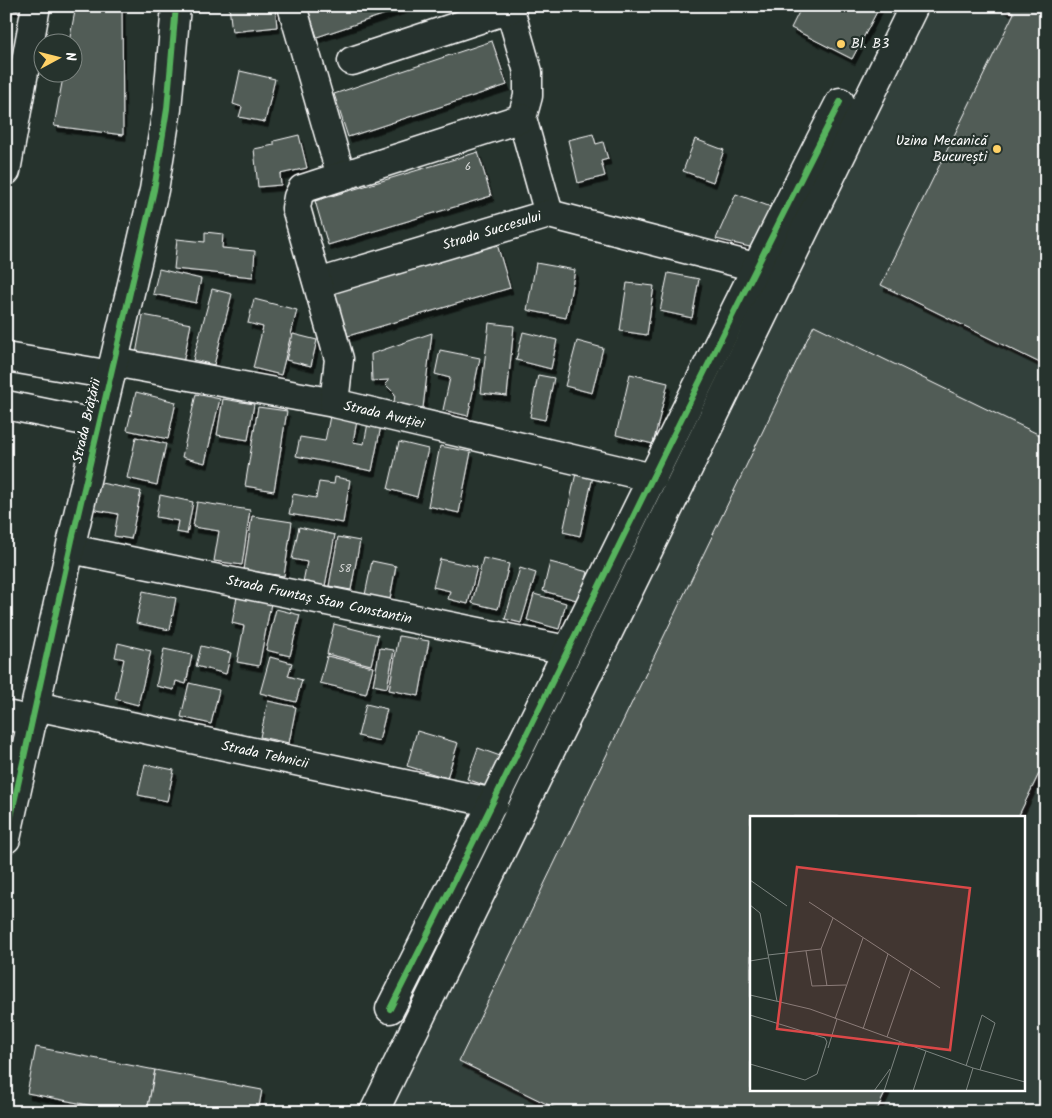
<svg xmlns="http://www.w3.org/2000/svg" width="1052" height="1118" viewBox="0 0 1052 1118" font-family="Kalam,sans-serif">
<style>
.built{fill:#333f3a;fill-rule:evenodd}
.building{fill:#515c57;stroke:#fff;filter:url(#shadow)}
.lines{fill:none;stroke-linecap:round;stroke-linejoin:round}
.minor-casing{stroke:#fff;stroke-width:31}
.minor{stroke:#26332d;stroke-width:28}
.cycleway-casing{stroke:#26332d;stroke-width:9}
.cycleway{stroke:#56b35d;stroke-width:6}
.poi-dot{fill:#ffd166;stroke:#26332d;stroke-width:2}
.labels{text-anchor:middle;dominant-baseline:central;stroke-width:4.5;stroke-linejoin:round;paint-order:stroke}
.number-label{font-size:11px;fill:#d4d6d5}
.poi-label{font-size:14px;fill:#fff;stroke:#26332d;text-anchor:start}
.street-label{font-size:14px;fill:#fff;stroke:#26332d}
.inset-road{fill:none;stroke:#7d8581;stroke-width:1}
.view{fill:#dc4848;fill-opacity:0.15;stroke:#dc4848;stroke-width:2.5}
.inset-edge{fill:none;stroke:#fff;stroke-width:2.5}
</style>
<defs>
<filter id="shadow"><feDropShadow dx="3" dy="5.5" stdDeviation="0" flood-color="#0009"/></filter>
</defs>
<rect width="100%" height="100%" fill="#26332d"/>
<filter id="ink" filterUnits="userSpaceOnUse"><feTurbulence type="fractalNoise" baseFrequency=".02" numOctaves="2"/><feDisplacementMap in="SourceGraphic" scale="10" xChannelSelector="R" yChannelSelector="G"/><feConvolveMatrix kernelMatrix="1 2 1 2 8 2 1 2 1" color-interpolation-filters="sRGB"/></filter>
<g filter="url(#ink)">
<!-- built -->
<path class="built" d="M904,6H1046V1112H367ZM751,817H1023V1089H751Z"/>
<!-- building -->
<g class="building">
<path d="M6,6H19V11L6,8Z"/>
<path d="M76,6H122L123,135L54,126L64,72H72V42H69Z"/>
<path d="M229,6H275L277,27L232,32Z"/>
<path d="M307,6H409L317,37Z"/>
<path d="M802,6H880L852,59L791,28Z"/>
<path d="M1000,6H1046V366L881,285L1014,13Z"/>
<path d="M492,41L507,85L348,137L334,94Z"/>
<path d="M240,71L275,79L265,122L239,117L242,107L233,104Z"/>
<path d="M593,134L596,144L603,142L608,159L601,161L605,176L578,183L568,140Z"/>
<path d="M299,135L307,168L280,174L281,185L258,187L254,149L274,145V141Z"/>
<path d="M695,139L724,150L713,182L683,171Z"/>
<path d="M478,152L491,196L328,245L315,201Z"/>
<path d="M736,194L771,207L750,247L716,239Z"/>
<path d="M205,232L223,234L222,248L255,251L253,277L174,269L177,239L205,242Z"/>
<path d="M497,244L510,288L348,336L334,292Z"/>
<path d="M536,263L575,270L566,318L527,310Z"/>
<path d="M159,269L201,279L196,303L153,294Z"/>
<path d="M668,273L699,279L692,318L660,311Z"/>
<path d="M627,283L654,286L647,335L620,331Z"/>
<path d="M212,289L232,294L214,365L193,360Z"/>
<path d="M254,299L297,310L281,375L253,368L263,327L248,323Z"/>
<path d="M143,315L191,324L183,363L136,354Z"/>
<path d="M489,323L514,326L507,396L481,393Z"/>
<path d="M814,325L1046,438V759L1018,817H751V1089H887L876,1112H563L459,1061Z"/>
<path d="M523,332L557,340L551,369L516,360Z"/>
<path d="M432,333L423,408L394,403L395,394L385,384L389,380L372,381L371,354Z"/>
<path d="M293,334L317,340L311,366L286,360Z"/>
<path d="M577,341L603,348L592,393L565,386Z"/>
<path d="M440,350L480,358L468,416L443,410L450,378L435,374Z"/>
<path d="M630,374L668,383L653,444L616,435Z"/>
<path d="M538,375L554,378L545,420L530,417Z"/>
<path d="M136,392L176,402L168,439L127,430Z"/>
<path d="M196,394L220,399L205,463L182,457Z"/>
<path d="M223,399L254,404L248,440L217,435Z"/>
<path d="M258,407L287,411L274,491L245,486Z"/>
<path d="M330,416L357,421L353,442L364,444L368,423L381,426L372,471L296,456L300,437L325,441Z"/>
<path d="M136,437L166,444L157,485L127,478Z"/>
<path d="M399,442L428,449L417,497L388,489Z"/>
<path d="M440,446L471,452L459,513L428,506Z"/>
<path d="M576,473L593,476L580,536L563,532Z"/>
<path d="M335,477L350,480L343,523L289,514L293,494L316,498L319,482L334,484Z"/>
<path d="M96,482L141,491L131,539L114,536L118,514L91,509Z"/>
<path d="M160,495L193,502L187,534L176,532L178,521L156,517Z"/>
<path d="M197,502L250,510L242,565L214,561L219,531L193,527Z"/>
<path d="M252,516L292,522L284,576L244,570Z"/>
<path d="M299,527L335,535L325,586L303,582L307,562L292,559Z"/>
<path d="M338,537L360,541L351,590L329,586Z"/>
<path d="M483,558L509,564L498,609L472,603Z"/>
<path d="M440,559L477,567L468,604L448,599L450,591L433,587Z"/>
<path d="M372,561L396,566L390,599L365,595Z"/>
<path d="M550,562L588,572L580,601L543,591Z"/>
<path d="M520,568L536,573L521,623L505,619Z"/>
<path d="M143,591L176,598L170,630L136,623Z"/>
<path d="M534,594L566,603L559,629L527,620Z"/>
<path d="M237,597L271,603L259,666L237,662L244,626L232,623Z"/>
<path d="M276,609L300,615L290,656L266,650Z"/>
<path d="M334,624L378,635L371,665L327,654Z"/>
<path d="M399,636L429,641L419,696L389,690Z"/>
<path d="M118,643L151,651L138,705L115,699L124,659L115,657Z"/>
<path d="M201,646L231,653L226,674L196,666Z"/>
<path d="M380,648L394,650L387,688L373,685Z"/>
<path d="M164,649L192,655L186,684L176,681L174,690L156,686Z"/>
<path d="M327,656L373,667L366,694L320,683Z"/>
<path d="M270,657L292,663L288,676L302,680L296,702L260,693Z"/>
<path d="M189,683L219,690L211,724L181,717Z"/>
<path d="M268,701L296,707L289,743L260,737Z"/>
<path d="M366,704L387,709L379,741L358,736Z"/>
<path d="M417,731L458,743L447,778L407,766Z"/>
<path d="M478,748L500,756L489,787L467,779Z"/>
<path d="M145,764L174,770L167,801L138,795Z"/>
<path d="M36,1047L155,1070L147,1112H124L27,1093Z"/>
<path d="M155,1070L262,1090L258,1112H147Z"/>
</g>
<g class="lines">
<!-- minor casing -->
<g class="minor-casing">
<g id="minor">
<path d="M292,6L341,176"/>
<path d="M509,6L528,72V96L522,118L549,214"/>
<path d="M352,61L510,9"/>
<path d="M6,171L36,6"/>
<path d="M318,283L549,214L755,267"/>
<path d="M6,357L111,375"/>
<path d="M114,362L334,403L653,478"/>
<path d="M334,403L339,359L296,208L298,197L302,189L522,118"/>
<path d="M6,405L99,424"/>
<path d="M71,549L567,650"/>
<path d="M36,706L494,803"/>
<path d="M6,715L33,721"/>
<path d="M6,839L72,540L154,190L167,109L176,6"/>
<path d="M390,1009C542,708 686,402 840,102"/>
<path d="M374,1112L914,6"/>
</g>
</g>
<!-- minor -->
<use href="#minor" class="minor"/>
<!-- cycleway casing -->
<g class="cycleway-casing">
<g id="cycleway">
<path d="M6,839L72,540L154,190L167,109L176,6"/>
<path d="M390,1009C542,708 686,402 840,102"/>
</g>
</g>
<!-- cycleway -->
<use href="#cycleway" class="cycleway"/>
</g>
</g>
<!-- markers -->
<g class="poi-dot">
<circle cx="841" cy="44" r="5"/>
<circle cx="997" cy="149" r="5"/>
</g>
<g class="labels">
<!-- number labels -->
<g class="number-label">
<text x="468" y="167">6</text>
<text x="345" y="569">58</text>
</g>
<!-- poi labels -->
<g class="poi-label">
<text x="851" y="44">Bl. B3</text>
<text x="987" y="141" text-anchor="end">Uzina Mecanică<tspan x="987" dy="16">București</tspan></text>
</g>
<!-- street labels -->
<g class="street-label">
<text transform="translate(492 231) rotate(-17)">Strada Succesului</text>
<text transform="translate(384 415) rotate(13)">Strada Avuției</text>
<text transform="translate(87 421) rotate(-77)">Strada Brățării</text>
<text transform="translate(319 600) rotate(12)">Strada Fruntaș Stan Constantin</text>
<text transform="translate(265 755) rotate(12)">Strada Tehnicii</text>
</g>
</g>
<!-- overview -->
<g transform="translate(750 816)">
<rect width="275" height="275" fill="#26332d"/>
<path class="inset-road" d="M0,64L37,90M59,86L190,172M0,89L10,97L27,185M56,135L62,170L96,169M18,139L71,133M0,145L18,142M77,170L71,133L83,102M0,179L60,193L223,252L275,266M0,199L75,222L77,226L67,258L55,264L0,248M85,203L113,122M113,213L138,138M137,221L161,152M78,232L87,203M216,250L232,199L245,207L230,254M124,275L140,253M134,275L150,226M163,275L176,235M216,275L223,252"/>
<path class="view" d="M47,51L220,72L200,234L27,213Z"/>
<rect width="275" height="275" class="inset-edge"/>
</g>
<!-- margin -->
<rect width="1052" height="1118" fill="none" stroke="#26332d" stroke-width="25"/>
<rect x="12" y="12" width="1027" height="1093" fill="none" stroke="#fff" stroke-width="2" filter="url(#ink)"/>
<!-- north arrow -->
<g transform="translate(58 58) rotate(83)"><circle r="24" fill="#26332d" stroke="#7d8581"/>
<path d="M0-4L9 19L0 12L-9 19Z" fill="#ffd166"/>
<text y="-8" font-size="14" font-weight="bold" text-anchor="middle" fill="#ffffff">N</text>
</g>
</svg>
